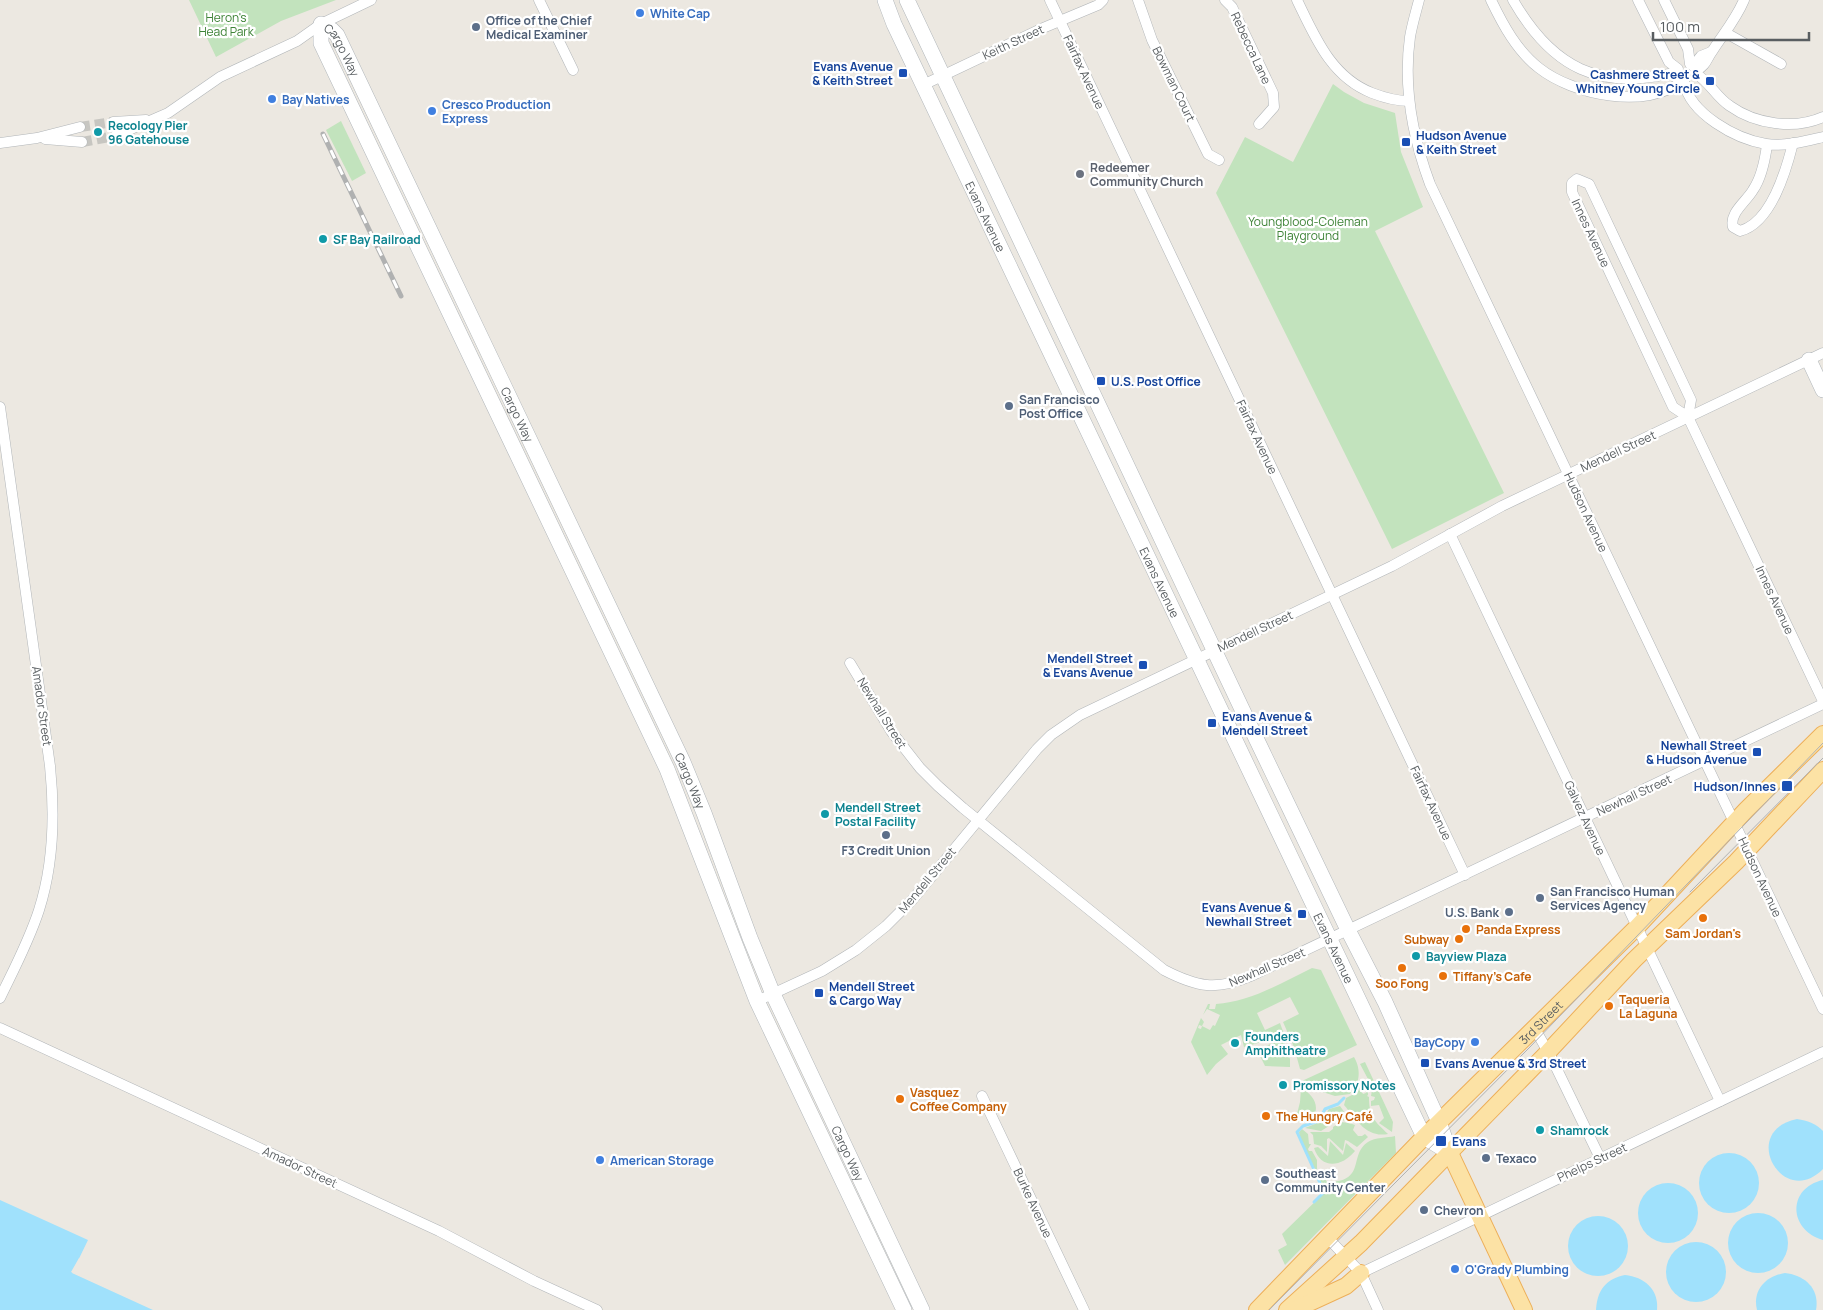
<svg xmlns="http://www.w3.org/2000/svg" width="1823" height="1310" viewBox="0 0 1823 1310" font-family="Manrope,sans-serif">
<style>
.green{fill:#c2e3bd}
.water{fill:#a0e1fc}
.pier{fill:#ece8e1}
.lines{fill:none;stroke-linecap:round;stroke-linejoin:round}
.stream{stroke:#a0e1fc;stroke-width:3}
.street-tunnel{stroke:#c7c6c1;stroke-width:10;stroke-dasharray:10 5;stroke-linecap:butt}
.street-casing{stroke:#b1b5b8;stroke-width:11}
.secondary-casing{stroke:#b2b7bb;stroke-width:16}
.primary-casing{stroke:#edaf59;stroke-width:18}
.street{stroke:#fff;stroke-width:10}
.secondary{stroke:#fff;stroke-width:15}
.primary{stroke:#fce2a5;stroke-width:16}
.tram{stroke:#b0b1b1;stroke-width:1}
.rail-casing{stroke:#b0b1b1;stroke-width:5}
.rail{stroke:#fff;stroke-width:3;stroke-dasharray:9;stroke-linecap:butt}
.shop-dot{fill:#3f7fe0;stroke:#fff;stroke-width:2}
.service-dot{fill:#5c6f8a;stroke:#fff;stroke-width:2}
.transit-dot{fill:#1a4fb4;stroke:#fff;stroke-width:2}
.culture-dot{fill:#0f9aa8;stroke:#fff;stroke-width:2}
.worship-dot{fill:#6b7280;stroke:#fff;stroke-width:2}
.food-dot{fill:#e8710a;stroke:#fff;stroke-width:2}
.labels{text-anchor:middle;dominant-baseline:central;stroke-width:4.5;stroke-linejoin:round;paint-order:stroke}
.shop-label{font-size:12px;font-weight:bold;fill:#366cbe;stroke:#fff;text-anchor:start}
.park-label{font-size:12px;fill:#3e8337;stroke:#fff}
.service-label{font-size:12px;font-weight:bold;fill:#4e5e75;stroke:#fff;text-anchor:start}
.street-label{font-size:12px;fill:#595e61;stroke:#fff}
.transit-label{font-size:12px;font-weight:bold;fill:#164399;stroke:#fff;text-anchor:end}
.culture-label{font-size:12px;font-weight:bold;fill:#0d838f;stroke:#fff;text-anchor:start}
.worship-label{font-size:12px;font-weight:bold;fill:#5b616d;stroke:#fff;text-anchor:start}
.food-label{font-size:12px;font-weight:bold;fill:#c56008;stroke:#fff;text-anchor:start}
</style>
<rect width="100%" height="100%" fill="#ece8e1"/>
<!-- green -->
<g class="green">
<path d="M189,0H336L281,21L216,57Z"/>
<path d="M1333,84L1344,92L1364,103L1395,113L1401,152L1423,207L1375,231L1504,493L1392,549L1216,193L1245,137L1293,162Z"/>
<path d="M341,121L366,173L352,181L326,130Z"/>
<path d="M1312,968L1321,970L1357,1045L1304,1070L1300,1069L1294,1047L1283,1022L1299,1014L1290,997L1257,1013L1265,1030L1280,1023L1284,1034L1265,1041L1244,1047L1241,1035L1221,1045L1228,1054L1216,1064L1207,1075L1191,1042L1201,1018L1204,1022L1202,1026L1199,1025L1198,1028L1201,1029L1202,1026L1210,1030L1213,1025L1215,1026L1220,1015L1207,1009L1203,1015L1208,1004H1210L1209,1009H1215L1216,1004C1250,1002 1281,983 1312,968Z"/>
<path d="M1281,1039L1284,1041L1290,1059V1067L1265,1066L1258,1052V1050Z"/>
<path d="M1354,1057C1359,1066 1360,1074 1357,1084L1354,1086L1350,1094L1335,1096L1301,1085L1304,1080Z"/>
<path d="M1365,1062L1393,1122L1392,1132L1379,1123L1384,1118L1379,1105L1371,1106V1101L1374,1100L1375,1097L1371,1096L1372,1090H1371L1368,1079L1360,1064Z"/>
<path d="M1359,1087L1363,1094L1366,1093L1368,1089V1095L1367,1096L1369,1097C1369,1118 1375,1121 1388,1134C1366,1138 1357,1120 1344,1105L1346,1098L1354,1094Z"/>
<path d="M1301,1089C1319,1095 1325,1123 1295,1122L1300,1102Z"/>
<path d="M1340,1106L1350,1120L1337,1121L1321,1131L1305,1128L1320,1122L1329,1109Z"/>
<path d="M1341,1122L1349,1123L1355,1125L1353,1130L1358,1136H1362L1365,1134L1368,1137L1357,1147L1348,1141L1345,1140L1343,1151L1329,1138L1327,1139V1152L1321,1146L1314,1144L1313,1135L1310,1132H1329L1333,1129V1127Z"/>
<path d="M1302,1129L1308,1134L1309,1144H1311L1308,1149L1309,1151H1312L1317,1160V1170L1335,1174L1325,1179L1327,1182C1367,1182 1348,1155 1368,1142C1375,1137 1387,1138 1395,1136L1396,1153L1285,1265L1278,1250L1287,1245L1282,1234L1325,1192L1300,1139L1299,1132Z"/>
<path d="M1330,1141L1343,1155L1346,1143L1355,1151C1342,1167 1321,1170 1314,1148L1318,1147L1328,1156Z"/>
</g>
<!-- water -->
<g class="water">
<path d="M1797,1119C1808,1121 1815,1123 1823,1131V1169C1783,1210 1738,1131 1797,1119Z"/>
<circle cx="1729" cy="1183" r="30"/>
<path d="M1823,1180V1240C1788,1230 1787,1188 1823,1180Z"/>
<circle cx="1668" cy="1213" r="30"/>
<path d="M0,1200L88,1240L72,1273L153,1310H0Z"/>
<circle cx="1758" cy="1243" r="30"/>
<circle cx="1598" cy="1246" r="30"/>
<circle cx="1696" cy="1272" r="30"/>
<path d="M1785,1273C1804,1275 1820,1288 1816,1310H1757C1752,1290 1766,1276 1785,1273Z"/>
<path d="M1625,1275C1644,1277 1659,1289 1657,1310H1596C1597,1290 1606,1279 1625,1275Z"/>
</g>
<!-- pier -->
<path class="pier" d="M79,1258L81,1259L75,1271L154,1308L155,1310L71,1272Z"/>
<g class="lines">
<!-- stream -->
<path class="stream" d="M1314,1202L1324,1192L1297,1132L1303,1126L1319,1121L1325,1109L1338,1104L1344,1098"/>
<!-- street-tunnel -->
<g class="street-tunnel">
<path d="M80,127L113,122"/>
<path d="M82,142L115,136"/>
</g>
<!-- street casing -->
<g class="street-casing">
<g id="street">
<path d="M539,0L573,70"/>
<path d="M1050,0L1465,875"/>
<path d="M1138,0L1152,40L1208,154L1219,160"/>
<path d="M1225,0L1232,7L1273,93L1274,107L1259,124"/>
<path d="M1297,0C1315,37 1331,77 1372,93C1385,98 1396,101 1409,101"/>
<path d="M1419,0C1416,12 1412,25 1410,37C1403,87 1413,138 1430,184L1823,1009"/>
<path d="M1491,0C1503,25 1517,51 1539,68C1573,95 1647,110 1682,81"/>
<path d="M1513,0C1552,68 1600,92 1677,72"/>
<path d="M1638,0L1669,62L1678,69"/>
<path d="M1664,0L1688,49L1690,64"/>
<path d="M1726,33L1781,64"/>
<path d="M1693,66L1701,56L1711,52"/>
<path d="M1696,71C1708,63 1705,61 1713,50C1724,33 1736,19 1744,0"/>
<path d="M1696,74C1709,81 1716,97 1730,106C1755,124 1794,130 1823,117"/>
<path d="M1684,82C1690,114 1736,139 1766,144C1784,147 1806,141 1823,137"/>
<path d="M923,85L1043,28L1098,5L1103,0"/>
<path d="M113,122L146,120"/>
<path d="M115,136L168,113L220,77L297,41L321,24L371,0"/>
<path d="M45,139L82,142"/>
<path d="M0,143L37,138L80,127"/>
<path d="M1767,145C1765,160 1762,177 1753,190C1746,202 1729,213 1733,227L1740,231C1771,223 1786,171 1793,143"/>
<path d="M0,407L50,766C55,815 54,863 39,910C29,941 14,969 0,998"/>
<path d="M1688,417L1691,400L1589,184L1577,179L1572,183V192L1673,407L1688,417L1823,701"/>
<path d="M1450,534L1720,1101"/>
<path d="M850,663L891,731L920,768L938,786L963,808L1164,970C1197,987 1216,991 1251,976L1823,704"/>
<path d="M757,1001L822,971L856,950L886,926L913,899L1037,749L1051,735L1080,715L1392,566L1502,506L1823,353"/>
<path d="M0,1028L439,1231L534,1281L597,1310"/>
<path d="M1535,1029L1552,1059L1600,1158"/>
<path d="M982,1096L1084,1310"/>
<path d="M1328,1238L1361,1273L1378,1310"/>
<path d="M1361,1273L1823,1052"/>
</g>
</g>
<!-- secondary casing -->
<g class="secondary-casing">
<g id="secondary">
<path id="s1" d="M885,0L894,24L915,68L1424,1137L1450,1153"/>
<path d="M907,0L1241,707L1348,930L1385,1002L1439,1122L1450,1153"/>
<path d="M1809,360L1823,390"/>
<path id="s2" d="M904,1310L757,1001L667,769L321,43V24L332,30L337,35L683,762L704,813L750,938L773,994L922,1310"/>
</g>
</g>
<!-- primary casing -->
<g class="primary-casing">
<g id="primary">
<path d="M1450,1153L1524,1310"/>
<path id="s3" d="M1257,1310L1424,1137L1637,927L1746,810L1823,734"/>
<path d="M1287,1310L1361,1243L1548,1052L1634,960L1736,862L1823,770"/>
<path d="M1294,1310L1346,1286L1361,1273"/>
</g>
</g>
<!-- street -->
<use href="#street" class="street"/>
<!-- secondary -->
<use href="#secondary" class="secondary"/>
<!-- primary -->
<use href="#primary" class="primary"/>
<!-- tram -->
<g class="tram">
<path d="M1690,892L1823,758"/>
<path d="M1269,1310L1529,1048L1823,743"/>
</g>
<!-- rail casing -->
<g class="rail-casing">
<path id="rail" d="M323,134L401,296"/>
</g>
<!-- rail -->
<use href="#rail" class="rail"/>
</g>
<!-- markers -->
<g class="shop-dot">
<circle cx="640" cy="13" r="5"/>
<circle cx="272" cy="99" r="5"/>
<circle cx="432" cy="111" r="5"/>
<circle cx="1475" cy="1042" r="5"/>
<circle cx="600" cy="1160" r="5"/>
<circle cx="1455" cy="1269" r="5"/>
</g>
<g class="service-dot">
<circle cx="476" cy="27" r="5"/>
<circle cx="1009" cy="406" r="5"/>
<circle cx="886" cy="835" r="5"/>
<circle cx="1540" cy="898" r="5"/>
<circle cx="1509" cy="912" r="5"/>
<circle cx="1486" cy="1158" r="5"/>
<circle cx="1265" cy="1180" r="5"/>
<circle cx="1424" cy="1210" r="5"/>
</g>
<g class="transit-dot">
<rect x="898" y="68" width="10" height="10" rx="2.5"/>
<rect x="1705" y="76" width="10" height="10" rx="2.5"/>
<rect x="1401" y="137" width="10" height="10" rx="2.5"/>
<rect x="1096" y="376" width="10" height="10" rx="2.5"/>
<rect x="1138" y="660" width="10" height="10" rx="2.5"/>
<rect x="1207" y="718" width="10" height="10" rx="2.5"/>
<rect x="1752" y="747" width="10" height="10" rx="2.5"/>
<rect x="1781" y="780" width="12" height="12" rx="2.5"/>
<rect x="1297" y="909" width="10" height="10" rx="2.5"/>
<rect x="814" y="988" width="10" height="10" rx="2.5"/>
<rect x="1420" y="1058" width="10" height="10" rx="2.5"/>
<rect x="1435" y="1135" width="12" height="12" rx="2.5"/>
</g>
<g class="culture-dot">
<circle cx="98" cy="132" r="5"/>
<circle cx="323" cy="239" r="5"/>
<circle cx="825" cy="814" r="5"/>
<circle cx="1416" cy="956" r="5"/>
<circle cx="1235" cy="1043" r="5"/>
<circle cx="1283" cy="1085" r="5"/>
<circle cx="1540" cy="1130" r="5"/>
</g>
<circle class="worship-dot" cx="1080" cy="174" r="5"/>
<g class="food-dot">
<circle cx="1703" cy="918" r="5"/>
<circle cx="1466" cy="929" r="5"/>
<circle cx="1459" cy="939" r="5"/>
<circle cx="1402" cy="968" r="5"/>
<circle cx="1443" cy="976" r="5"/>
<circle cx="1609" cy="1006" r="5"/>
<circle cx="900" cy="1099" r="5"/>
<circle cx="1266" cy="1116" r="5"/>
</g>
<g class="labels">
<!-- shop labels -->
<g class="shop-label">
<text x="650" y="13">White Cap</text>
<text x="282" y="99">Bay Natives</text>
<text x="442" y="104">Cresco Production<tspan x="442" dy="14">Express</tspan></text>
<text x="1465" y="1042" text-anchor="end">BayCopy</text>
<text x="610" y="1160">American Storage</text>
<text x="1465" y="1269">O'Grady Plumbing</text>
</g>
<!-- park labels -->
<g class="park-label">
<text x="226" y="17">Heron's<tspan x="226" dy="14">Head Park</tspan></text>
<text x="1308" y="221">Youngblood-Coleman<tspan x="1308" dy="14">Playground</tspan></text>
</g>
<!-- service labels -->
<g class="service-label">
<text x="486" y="20">Office of the Chief<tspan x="486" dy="14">Medical Examiner</tspan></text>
<text x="1019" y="399">San Francisco<tspan x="1019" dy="14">Post Office</tspan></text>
<text x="886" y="850" text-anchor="middle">F3 Credit Union</text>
<text x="1550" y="891">San Francisco Human<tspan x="1550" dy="14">Services Agency</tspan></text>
<text x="1499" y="912" text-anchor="end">U.S. Bank</text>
<text x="1496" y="1158">Texaco</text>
<text x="1275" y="1173">Southeast<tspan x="1275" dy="14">Community Center</tspan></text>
<text x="1434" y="1210">Chevron</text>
</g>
<!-- street labels -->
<g class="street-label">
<text transform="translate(1013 42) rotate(-25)">Keith Street</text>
<text transform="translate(1251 48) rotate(65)">Rebecca Lane</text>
<text stroke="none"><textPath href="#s2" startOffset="1449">Cargo Way</textPath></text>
<text transform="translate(1084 72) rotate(65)">Fairfax Avenue</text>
<text transform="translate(1174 84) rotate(64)">Bowman Court</text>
<text stroke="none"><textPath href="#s1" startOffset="239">Evans Avenue</textPath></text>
<text transform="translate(1591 233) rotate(65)">Innes Avenue</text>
<text stroke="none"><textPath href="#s2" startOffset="1854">Cargo Way</textPath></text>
<text transform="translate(1257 437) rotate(65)">Fairfax Avenue</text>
<text transform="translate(1618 451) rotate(-25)">Mendell Street</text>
<text transform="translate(1586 512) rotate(65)">Hudson Avenue</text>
<text stroke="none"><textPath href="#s1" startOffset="644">Evans Avenue</textPath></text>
<text transform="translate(1775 600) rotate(65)">Innes Avenue</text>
<text transform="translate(1255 631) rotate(-25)">Mendell Street</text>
<text transform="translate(42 706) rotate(82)">Amador Street</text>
<text transform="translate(882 713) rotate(58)">Newhall Street</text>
<text stroke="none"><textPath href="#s2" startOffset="2259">Cargo Way</textPath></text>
<text transform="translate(1634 795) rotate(-25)">Newhall Street</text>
<text transform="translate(1431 803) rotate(65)">Fairfax Avenue</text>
<text transform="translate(1585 818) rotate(65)">Galvez Avenue</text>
<text transform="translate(1760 877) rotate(65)">Hudson Avenue</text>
<text transform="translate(927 880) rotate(-50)">Mendell Street</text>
<text stroke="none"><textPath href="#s1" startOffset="1049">Evans Avenue</textPath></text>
<text transform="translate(1267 967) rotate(-23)">Newhall Street</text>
<text stroke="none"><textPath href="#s3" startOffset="404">3rd Street</textPath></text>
<text stroke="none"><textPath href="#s2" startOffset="2664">Cargo Way</textPath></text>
<text transform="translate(1592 1162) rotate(-25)">Phelps Street</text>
<text transform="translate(300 1167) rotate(25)">Amador Street</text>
<text transform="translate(1033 1203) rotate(65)">Burke Avenue</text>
</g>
<!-- transit labels -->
<g class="transit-label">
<text x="893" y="66">Evans Avenue<tspan x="893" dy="14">&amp; Keith Street</tspan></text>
<text x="1700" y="74">Cashmere Street &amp;<tspan x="1700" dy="14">Whitney Young Circle</tspan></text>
<text x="1416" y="135" text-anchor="start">Hudson Avenue<tspan x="1416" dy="14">&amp; Keith Street</tspan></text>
<text x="1111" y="381" text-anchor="start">U.S. Post Office</text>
<text x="1133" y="658">Mendell Street<tspan x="1133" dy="14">&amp; Evans Avenue</tspan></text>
<text x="1222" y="716" text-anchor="start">Evans Avenue &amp;<tspan x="1222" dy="14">Mendell Street</tspan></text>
<text x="1747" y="745">Newhall Street<tspan x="1747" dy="14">&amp; Hudson Avenue</tspan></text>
<text x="1776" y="786">Hudson/Innes</text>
<text x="1292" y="907">Evans Avenue &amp;<tspan x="1292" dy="14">Newhall Street</tspan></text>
<text x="829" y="986" text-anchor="start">Mendell Street<tspan x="829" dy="14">&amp; Cargo Way</tspan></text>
<text x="1435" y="1063" text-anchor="start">Evans Avenue &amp; 3rd Street</text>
<text x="1452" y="1141" text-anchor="start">Evans</text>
</g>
<!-- culture labels -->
<g class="culture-label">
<text x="108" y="125">Recology Pier<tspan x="108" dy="14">96 Gatehouse</tspan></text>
<text x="333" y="239">SF Bay Railroad</text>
<text x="835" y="807">Mendell Street<tspan x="835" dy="14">Postal Facility</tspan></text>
<text x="1426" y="956">Bayview Plaza</text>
<text x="1245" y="1036">Founders<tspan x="1245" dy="14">Amphitheatre</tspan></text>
<text x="1293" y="1085">Promissory Notes</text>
<text x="1550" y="1130">Shamrock</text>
</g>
<!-- worship labels -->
<g class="worship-label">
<text x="1090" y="167">Redeemer<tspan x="1090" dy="14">Community Church</tspan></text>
</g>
<!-- food labels -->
<g class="food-label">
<text x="1476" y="929">Panda Express</text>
<text x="1703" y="933" text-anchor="middle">Sam Jordan's</text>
<text x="1449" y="939" text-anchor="end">Subway</text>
<text x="1453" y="976">Tiffany's Cafe</text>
<text x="1402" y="983" text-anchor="middle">Soo Fong</text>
<text x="1619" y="999">Taqueria<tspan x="1619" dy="14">La Laguna</tspan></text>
<text x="910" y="1092">Vasquez<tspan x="910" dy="14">Coffee Company</tspan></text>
<text x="1276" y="1116">The Hungry Café</text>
</g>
</g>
<!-- scale -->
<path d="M1653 32v8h156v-8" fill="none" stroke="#595e61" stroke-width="2.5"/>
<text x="1660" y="32" font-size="15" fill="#595e61" stroke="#ffffff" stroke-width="4" paint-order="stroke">100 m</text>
</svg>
